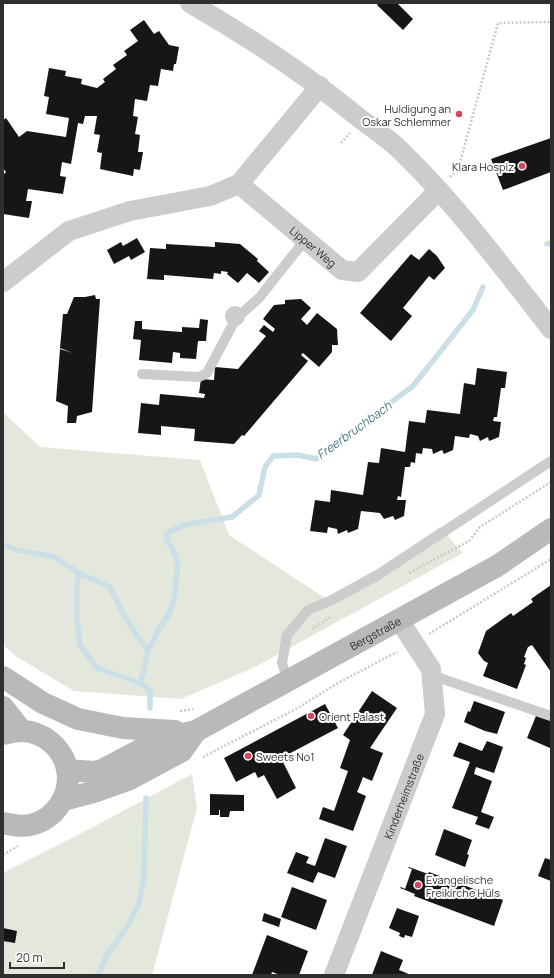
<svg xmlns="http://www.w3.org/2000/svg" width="554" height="978" viewBox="0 0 554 978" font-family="Manrope,sans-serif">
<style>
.green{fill:#e4e8dc}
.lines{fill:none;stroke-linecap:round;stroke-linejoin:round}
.stream{stroke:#cbdfe6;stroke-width:5.5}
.building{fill:#161616}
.path{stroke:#c9c9c9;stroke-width:2.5;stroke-dasharray:2 2;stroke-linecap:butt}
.lane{stroke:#ccc;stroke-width:10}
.street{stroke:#ccc;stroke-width:20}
.secondary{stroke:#b9b9b9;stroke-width:22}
.poi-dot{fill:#d14760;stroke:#fff;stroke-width:1.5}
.labels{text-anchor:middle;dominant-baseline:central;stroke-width:4;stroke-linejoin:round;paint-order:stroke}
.poi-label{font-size:11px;fill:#2f2f2f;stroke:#fff;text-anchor:start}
.street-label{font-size:11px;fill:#2f2f2f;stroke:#fff}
.water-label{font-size:12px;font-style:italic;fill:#467688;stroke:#fff}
</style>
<rect width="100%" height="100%" fill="#fff"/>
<!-- green -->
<g class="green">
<path d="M3,412L40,447L200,460L229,535L325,598L377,569L440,527L463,553L253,668L181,699L74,691L17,657L3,645Z"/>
<path d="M192,774L197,808L152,975H3V873L97,825Z"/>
</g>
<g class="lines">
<!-- stream -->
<g class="stream">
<path d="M547,244L551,243"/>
<path d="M3,545L17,550L54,557L79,573L77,582V618L80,645L97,668L140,683L150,690V708"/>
<path d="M79,573L110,587L125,618L148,651L145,666L140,683"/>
<path d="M148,651L159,629L169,614L174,600L178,564L173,550L167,541V533L184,525L232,517L259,495L265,467L273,456L298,455L316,459L413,386L473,310L483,287"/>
<path d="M98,975L107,955L127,927L139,904L144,876L146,798"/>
</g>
</g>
<!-- building -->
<g class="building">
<path d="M379,3H397L413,19L403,30L377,5Z"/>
<path d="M144,20L154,34L159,31L169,45L179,47L176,64H174L173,71L161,69L158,86L150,85L147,101L135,99L133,116L138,117L135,134L140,135L138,152H143L140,170L134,169L133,176L100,169L102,153L97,152L100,135L94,134L97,116H85L83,124L78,123L71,164L62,162L60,176L66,177L63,194L28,189L26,201H32L29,218L3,214V175L6,172L3,168V120L6,118L19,137L27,131L66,137L69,118L46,114L49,97L44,96L49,68L66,71L65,76L82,79L81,84L97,88L105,82L103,79L116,69L113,65L127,55L124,51L138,41L130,30Z"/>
<path d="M551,138V172L503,190L491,159Z"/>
<path d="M137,238L145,252L131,260L129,256L114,264L107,250L121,242L123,246Z"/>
<path d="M215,242L240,244L258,259L257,261L269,272L259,283L247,273L238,283L227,274L228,272L221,271V274L214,273L213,279L164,275V280L147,279L150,248L166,249V244L215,247Z"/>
<path d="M429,249L437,256L445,268L434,280L429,276L403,308L412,316L391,341L360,313L411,254L419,260Z"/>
<path d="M95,295L96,299H100L92,412L77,416L76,423H67L68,406L56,401L60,349L73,353L60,348L63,314H67L74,297H85Z"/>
<path d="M301,299L311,308L301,319L307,325L317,313L337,329L338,345H332V352L319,367L303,353L301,355L308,361L244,436L242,435L234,444L194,441L195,429L161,426V435L138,433L141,403L159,405L160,394L204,398L205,394L199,393L201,379L214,380L215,367L238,369L266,336L259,331L264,325L273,332L275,329L263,319L274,305L285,304V300Z"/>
<path d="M200,319L208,320L206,341H198L196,359L180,358V353L173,352L172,363L139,360L141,340L133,339L135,321H142V329L182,332V327L199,328Z"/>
<path d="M477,368L507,372L505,388H501L497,417H494L493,421L501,422L499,437L489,441L488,437L480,441L478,436L470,434L469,438L455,436L453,450L444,454L442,450L433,454L432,449L423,448L422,454L416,453L415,463L411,462L410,467H405L401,497L398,496L397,500H406L404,516L395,520L393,516L384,519L380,513L361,511L358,529L348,533L347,530L338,534L337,529L328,527L327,533L310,531L315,500L330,502L331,490L363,495L368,462L379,463L381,448L405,452L409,421L425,423L427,410L460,414L464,383L475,385Z"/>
<path d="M551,585V672L532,645L528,647L524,657L526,658L524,664L526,665L517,689L483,676L488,663L484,661L478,653L486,631L511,613L513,616L533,602L531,599Z"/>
<path d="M372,691L397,708L370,748L383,753L372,781L363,777L360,785L357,792L366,796L353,831L319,819L323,807L334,811L348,771L340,768L350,740L343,735Z"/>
<path d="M474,701L505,712L497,734L485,731L464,722L468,711L470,712Z"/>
<path d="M325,704L338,728L281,758L296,788L277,799L264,775L258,778L255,772L236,782L224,758Z"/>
<path d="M536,716L551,721L550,748L527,738Z"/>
<path d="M487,741L503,747L494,773L476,767L474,774L492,781L481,812L494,817L489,829L475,824L478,817L452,808L470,762L453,756L459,742L482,751Z"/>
<path d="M210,794L244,795V811H230L229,817H220V810H219V815H210Z"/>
<path d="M444,829L472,840L467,854L469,855L465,867L435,855Z"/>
<path d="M325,838L347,846L335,878L318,872L313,883L287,873L296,852L309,857L306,863L315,866Z"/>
<path d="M545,858L551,860V881L538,876Z"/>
<path d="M409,867L428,874L429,872L503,900L494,926L414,896L415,894L400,888L401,887L405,889L412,869L408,868Z"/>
<path d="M292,887L327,900L316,930L281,917Z"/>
<path d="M397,908L419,916L412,937L405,935L404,938L399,936L400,933L389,928Z"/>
<path d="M264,913L281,919L279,927L262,921Z"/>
<path d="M3,928L17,931L15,943L3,941Z"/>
<path d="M267,935L308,951L299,975H280L272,972L271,975H252Z"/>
<path d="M381,951L403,960L399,970L411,975H372Z"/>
</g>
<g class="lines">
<!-- path -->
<g class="path">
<path d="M341,143L350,133"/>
<path d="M450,177L459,166L498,23L551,22"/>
<path d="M409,573L469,541L480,527L551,482"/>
<path d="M312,629L331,617"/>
<path d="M429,634L551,559"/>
<path d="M180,711L193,709"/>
<path d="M203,757L296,709L338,683L397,652"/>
<path d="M3,855L18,846"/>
</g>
<!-- lane -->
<g class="lane">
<circle cx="235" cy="316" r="5"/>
<path d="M240,315L259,298L305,240"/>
<path d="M142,374L199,377L207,373L234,322"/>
<path d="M431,675L551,716"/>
<path d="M288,681L282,663L287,635L308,610L334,599L378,575L551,461"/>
</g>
<!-- street -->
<g class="street">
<path d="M190,3C249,37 305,74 358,117C372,128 388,138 401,151C456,204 504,269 551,329"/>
<path id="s1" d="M239,184L342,270L358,272L439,190"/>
<path d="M3,282L69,231L130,211L210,196L239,184L320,86"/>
<path id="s2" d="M334,975L435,714L431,669L399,620"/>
</g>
<!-- secondary -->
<g class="secondary">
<path d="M3,677L43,703L78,719L123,728L175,731"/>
<path d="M3,707L22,731"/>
<path d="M3,734C9,733 15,731 21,731C43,731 63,748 67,769C72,794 55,820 30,825C21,827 12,825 3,823"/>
<path id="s3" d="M67,770L94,772L102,770L159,740L196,731L497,566L551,529"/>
<path d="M63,800L97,791L128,780L182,751L196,731"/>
</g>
</g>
<!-- markers -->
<g class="poi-dot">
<circle cx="459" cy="114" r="4"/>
<circle cx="522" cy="166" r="4"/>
<circle cx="311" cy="716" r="4"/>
<circle cx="248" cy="756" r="4"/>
<circle cx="418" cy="885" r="4"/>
</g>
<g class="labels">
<!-- poi labels -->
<g class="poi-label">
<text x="451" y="108" text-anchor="end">Huldigung an<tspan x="451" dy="13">Oskar Schlemmer</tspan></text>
<text x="514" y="166" text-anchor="end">Klara Hospiz</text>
<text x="319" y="716">Orient Palast</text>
<text x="256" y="756">Sweets No1</text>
<text x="426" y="879">Evangelische<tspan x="426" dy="13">Freikirche Hüls</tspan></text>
</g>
<!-- street labels -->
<g class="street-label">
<text stroke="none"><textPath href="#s1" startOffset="97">Lipper Weg</textPath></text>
<text stroke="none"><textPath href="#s3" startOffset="342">Bergstraße</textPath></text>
<text stroke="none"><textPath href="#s2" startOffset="192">Kinderheimstraße</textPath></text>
</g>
<!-- water labels -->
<g class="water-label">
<text transform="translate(354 430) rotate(-36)">Freerbruchbach</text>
</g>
</g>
<!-- border -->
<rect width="554" height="978" fill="none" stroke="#2f2f2f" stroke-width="8"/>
<!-- scale -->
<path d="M10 962v6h54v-6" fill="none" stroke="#2f2f2f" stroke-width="2"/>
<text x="16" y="962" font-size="12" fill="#2f2f2f" stroke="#ffffff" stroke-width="3" paint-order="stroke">20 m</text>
</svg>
